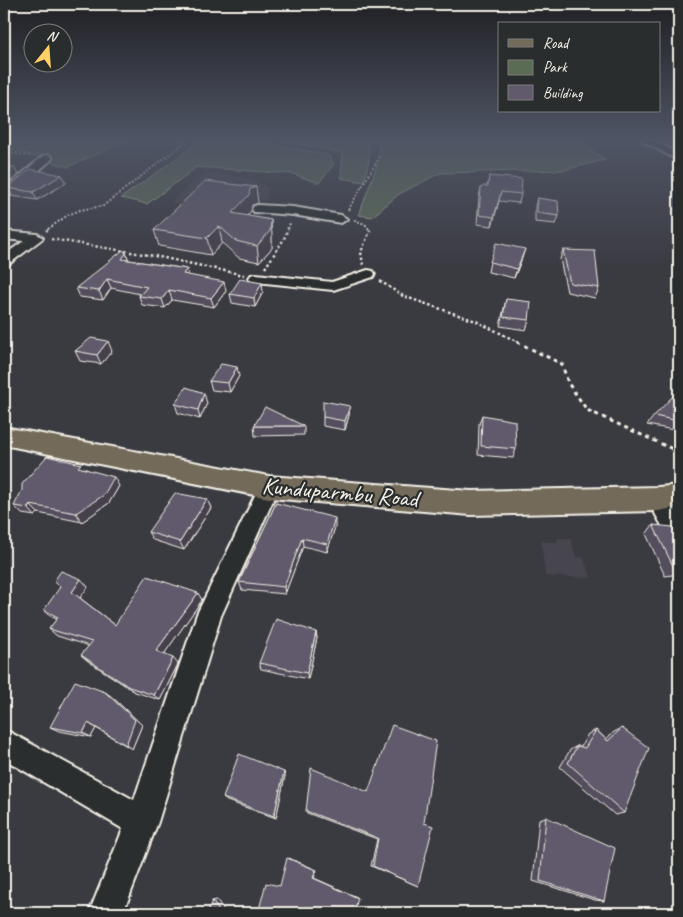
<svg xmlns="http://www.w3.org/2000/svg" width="683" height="917" viewBox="0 0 683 917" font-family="Caveat,sans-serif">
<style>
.built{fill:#46444e}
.green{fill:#5b6c54;stroke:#a8ae9e}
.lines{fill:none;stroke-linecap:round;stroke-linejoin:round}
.minor-casing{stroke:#f4f1e8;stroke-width:4}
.major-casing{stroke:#f4f1e8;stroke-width:4}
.path-far2{stroke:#f4f1e8;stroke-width:2;stroke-dasharray:2 2;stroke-linecap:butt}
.path-far1{stroke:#f4f1e8;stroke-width:2.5;stroke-dasharray:2.5 2.5;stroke-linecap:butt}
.path{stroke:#f4f1e8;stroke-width:3;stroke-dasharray:4 4;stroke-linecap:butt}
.minor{fill:#2a2d2e;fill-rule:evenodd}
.major{fill:#736b5a;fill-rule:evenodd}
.wall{fill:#534d5d;stroke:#f4f1e8}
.shaded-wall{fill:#443f4c;stroke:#f4f1e8}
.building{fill:#615a6c;stroke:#f4f1e8}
.labels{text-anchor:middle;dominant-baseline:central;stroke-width:4.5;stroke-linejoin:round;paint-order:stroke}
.street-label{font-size:24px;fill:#f4f1e8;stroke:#2a2d2e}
</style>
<rect width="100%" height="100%" fill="#3a3a41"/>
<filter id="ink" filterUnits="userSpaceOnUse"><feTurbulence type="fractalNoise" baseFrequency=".02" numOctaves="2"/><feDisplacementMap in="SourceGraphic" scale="10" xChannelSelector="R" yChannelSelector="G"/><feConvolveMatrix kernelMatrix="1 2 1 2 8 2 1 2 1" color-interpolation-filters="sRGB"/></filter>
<g filter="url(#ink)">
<!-- built -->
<g class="built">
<path d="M211,172L252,179L269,189L266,201L207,193L192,205L170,203L196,180Z"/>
<path d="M558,538L571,539L576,557H583L592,578L545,576L541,541L557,542Z"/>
</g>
<!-- green -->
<g class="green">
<path d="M4,140H127L68,167L4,147Z"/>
<path d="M202,140H252L328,155L334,164L319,183L293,174L197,167L147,204L121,198Z"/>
<path d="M279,140H369V160L364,182L341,178L343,153Z"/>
<path d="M386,140H579L605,160L564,170L440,173L399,194L372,217L359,215Z"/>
</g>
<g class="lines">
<!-- minor casing -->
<g class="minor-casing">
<g id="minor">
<path d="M641,140H654L679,154V161Z"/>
<path d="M47,155L51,156L52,158L51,160L8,197L4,198V189L43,156Z"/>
<path d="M258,205L293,207L341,215L347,219L341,223L293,215L254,212L252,209L254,206Z"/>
<path d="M4,231L37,234L43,238L9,264L4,265V255L24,241L4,239Z"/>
<path d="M368,270L373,271L375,274L373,277L333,290L256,282L251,281L249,278L251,275L256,274L332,282Z"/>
<path d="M269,479L276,481L279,487L221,616L158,822L123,913H89L123,829L4,759V729L134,800L197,614L262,481Z"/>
<path d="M658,490L666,493L679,515V545L671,542L647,499L650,493Z"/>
</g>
</g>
<!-- major casing -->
<g class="major-casing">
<path id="major" d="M4,427L269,476L471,491L658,487L679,485V507L658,511L471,515L269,498L4,445Z"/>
</g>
<!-- path-far2 -->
<g class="path-far2">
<path d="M4,152L30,156"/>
<path d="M348,210L377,161L380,148L376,140"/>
<path d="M354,220L365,224L369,229"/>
<path d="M48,229L68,215L80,210L103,206L188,140"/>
<path d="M288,229L290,223"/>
</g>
<!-- path-far1 -->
<g class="path-far1">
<path d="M46,231L50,228"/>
<path d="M51,239L155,256L244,275"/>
<path d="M363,265L361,252L370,231L368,228"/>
<path d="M265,268L284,239L288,228"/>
<path d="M380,281L403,296L476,321L520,343"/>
</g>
<!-- path -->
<path class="path" d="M517,342L562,364L568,383L587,410L679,452"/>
<!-- minor -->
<use href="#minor" class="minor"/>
<!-- major -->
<use href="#major" class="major"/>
</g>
<!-- wall -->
<g class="wall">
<path d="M62,175L66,183L37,200L12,196L7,188Z"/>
<path d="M489,176L521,194L519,203L499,201L492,226L477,224L479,196L481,188L487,186Z"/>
<path d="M256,187L258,203L252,205L251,211L247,216L271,220L272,237V248L259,262L239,258L222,243L211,255L159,246L154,230Z"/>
<path d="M537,198L559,216L556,224L535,222V207Z"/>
<path d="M525,249L522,258L514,278L488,272L490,262Z"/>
<path d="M563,250L599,288L595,298L567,292L560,259Z"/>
<path d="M126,253L129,260L187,269L188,275L226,291L214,307L172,300L165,308L142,305L139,296L140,294L111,288L103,300L80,297L76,288Z"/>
<path d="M263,292L255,307L232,303L230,294Z"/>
<path d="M506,299L529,320L526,330L500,326Z"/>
<path d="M75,351H112L101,364L80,361Z"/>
<path d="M239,376L230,392L212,390L209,381Z"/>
<path d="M679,397V431L647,425L654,416Z"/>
<path d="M207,403L200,419L178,413L175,404Z"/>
<path d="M350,406L349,415L345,430L323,426V417Z"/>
<path d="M482,415L516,449L513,458L478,455L479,424Z"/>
<path d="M254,426H304V435L255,436Z"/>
<path d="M84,468L119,486L109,503L82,522L38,513L35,516L22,514L14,506Z"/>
<path d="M207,499L211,508L184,550L153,540L148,532Z"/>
<path d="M276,503L335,527L327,552L303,546L285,594L242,590L239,582Z"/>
<path d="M653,525L679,536V574L665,576L646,534Z"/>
<path d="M88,587L80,598L115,625L202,600L164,654L178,664L160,700L135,692L88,661L81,655L89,646L57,636L49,629L57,619L52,617L44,610Z"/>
<path d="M316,632L317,638L308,679L261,669L259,663Z"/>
<path d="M105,692L112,697L142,725L132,749L96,728L91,737L59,731L50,727Z"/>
<path d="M622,728L624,813L615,815L560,767L570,750L577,746H581L588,734L596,730L606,739L614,732Z"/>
<path d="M284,772L285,776L276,818L227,801L223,798Z"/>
<path d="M306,811L424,823L418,886L371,866L377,839L307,813Z"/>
<path d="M546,817L604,901L595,900L533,881L539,819Z"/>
</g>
<!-- shaded-wall -->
<g class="shaded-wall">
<path d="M14,167L18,175L4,187V175Z"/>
<path d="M62,175L66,183L37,200L33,192Z"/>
<path d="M256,187L258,203L252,205L251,211L235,229L232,213L250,189Z"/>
<path d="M501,192L499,201L492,226L494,217Z"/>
<path d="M271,220L272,237V248L259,262L257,246Z"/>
<path d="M219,226L222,243L211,255L207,238Z"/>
<path d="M525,249L522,258L514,278L517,269Z"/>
<path d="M126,253L129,262L122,259Z"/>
<path d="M187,269L189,279L183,274Z"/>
<path d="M107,279L111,288L103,300L99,291Z"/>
<path d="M224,282L226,291L214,307L211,298Z"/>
<path d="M262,283L263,292L255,307L254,298Z"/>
<path d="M169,290L172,300L165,308L162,299Z"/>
<path d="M108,341L112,351L101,364L97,355Z"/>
<path d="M237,367L239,376L230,392L228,383Z"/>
<path d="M204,393L207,403L200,419L198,410Z"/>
<path d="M350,406L349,415L345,430V421Z"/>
<path d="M114,477L119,486L109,503L82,522L76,513Z"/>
<path d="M207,499L211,508L184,550L180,542Z"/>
<path d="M30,505L38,513L35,516L28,508Z"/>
<path d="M335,518V527L327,552V544Z"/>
<path d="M302,538L303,546L285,594L284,587Z"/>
<path d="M81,579L88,587L79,599L72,592Z"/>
<path d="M198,593L202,600L162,657L156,651Z"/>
<path d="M316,632L317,638L308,679L307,673Z"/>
<path d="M173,658L178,664L160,700L154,695Z"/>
<path d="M105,692L112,697L142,725L132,749L126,745Z"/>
<path d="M88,723L96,728L91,737L83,733Z"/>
<path d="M4,771L7,773L4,777Z"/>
<path d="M284,772L285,776L276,818L274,816Z"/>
<path d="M289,858L317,870L314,878L357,897L358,898L313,878Z"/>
<path d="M217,900L226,913H221L212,901Z"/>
<path d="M4,904L17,912V913H4Z"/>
</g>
<!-- building -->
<g class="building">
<path d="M10,166L14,167L4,175V170Z"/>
<path d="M30,169L62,175L33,192L7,188Z"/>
<path d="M489,176L522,179L521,194L501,192L494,217L479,215L481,188L483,186H488Z"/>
<path d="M205,181L256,187L250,189L249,195L232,213L271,220L270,231L257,246L236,241L219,226L207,238L154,230Z"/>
<path d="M537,198L558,201L559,216L537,213Z"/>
<path d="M496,243L525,249L517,269L490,262Z"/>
<path d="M123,250L126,253L122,259L187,269L183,274L224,282L211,298L169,290L162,299L139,296L147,287L107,279L99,291L76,288Z"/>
<path d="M563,250L595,251L599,288L570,283Z"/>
<path d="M240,279L262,283L254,298L230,294Z"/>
<path d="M506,299L531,302L529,320L503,317Z"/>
<path d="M91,338L108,341L97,355L75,351Z"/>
<path d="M221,364L237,367L228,383L209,381Z"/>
<path d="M186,387L204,393L198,410L175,404Z"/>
<path d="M673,396L679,397V421L654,416Z"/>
<path d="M323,401L350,406L345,421L323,417Z"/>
<path d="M265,407L304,426H254Z"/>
<path d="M482,415L515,421L516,449L481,446Z"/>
<path d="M47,456L81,464L78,467L114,477L104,495L76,513L30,505L28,508L14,506L22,490V484Z"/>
<path d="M175,493L207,499L180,542L148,532Z"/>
<path d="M276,503L335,518L327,544L302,538L284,587L239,582Z"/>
<path d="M653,525L673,527L679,536V568H674Z"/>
<path d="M61,571L81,579L72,592L115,625L147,576L198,593L156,651L173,658L154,695L129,687L81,655L92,642L49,629L58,617L44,610L60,587L54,581Z"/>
<path d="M276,619L316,632L307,673L259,663Z"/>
<path d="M75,681L105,692L135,720L126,745L88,723L83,733L50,727Z"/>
<path d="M392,725L436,741L424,823L433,826L418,886L373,866L378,838L306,811L311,768L368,792Z"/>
<path d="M622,728L649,748L624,813L568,763L577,746L585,748L596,730L608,741Z"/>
<path d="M239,754L284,772L274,816L223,798Z"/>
<path d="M546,817L615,848L604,901L540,881Z"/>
<path d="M287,858L316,870L313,878L358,898L354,913H258L266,883L280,886Z"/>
<path d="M212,901L221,913H207Z"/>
</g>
</g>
<!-- sky -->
<linearGradient id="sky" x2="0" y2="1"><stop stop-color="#202024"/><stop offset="0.52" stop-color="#4f5565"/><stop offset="1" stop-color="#4f5565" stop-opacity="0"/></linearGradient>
<rect width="683" height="269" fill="url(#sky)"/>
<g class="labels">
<!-- street labels -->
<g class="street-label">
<text transform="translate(340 492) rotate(5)">Kunduparmbu Road</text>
</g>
</g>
<!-- margin -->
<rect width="683" height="917" fill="none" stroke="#2a2d2e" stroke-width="20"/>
<rect x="10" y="10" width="663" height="897" fill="none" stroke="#f4f1e8" stroke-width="2" filter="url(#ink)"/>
<!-- legend -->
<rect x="498" y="22" width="162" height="90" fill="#2a2d2e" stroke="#7b7b78"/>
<rect x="508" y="39" width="25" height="8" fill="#736b5a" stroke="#7b7b78"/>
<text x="543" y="48" font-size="15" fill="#f4f1e8">Road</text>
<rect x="508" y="60" width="25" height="15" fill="#5b6c54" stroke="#7b7b78"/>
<text x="543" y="72" font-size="15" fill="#f4f1e8">Park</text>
<rect x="508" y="85" width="25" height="15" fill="#615a6c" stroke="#7b7b78"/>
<text x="543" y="98" font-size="15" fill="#f4f1e8">Building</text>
<!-- north arrow -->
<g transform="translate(48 48) rotate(17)"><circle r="24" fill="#2a2d2e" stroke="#7b7b78"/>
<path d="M0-4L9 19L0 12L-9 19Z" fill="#ffd166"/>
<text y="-8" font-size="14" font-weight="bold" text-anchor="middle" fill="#f4f1e8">N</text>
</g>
</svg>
